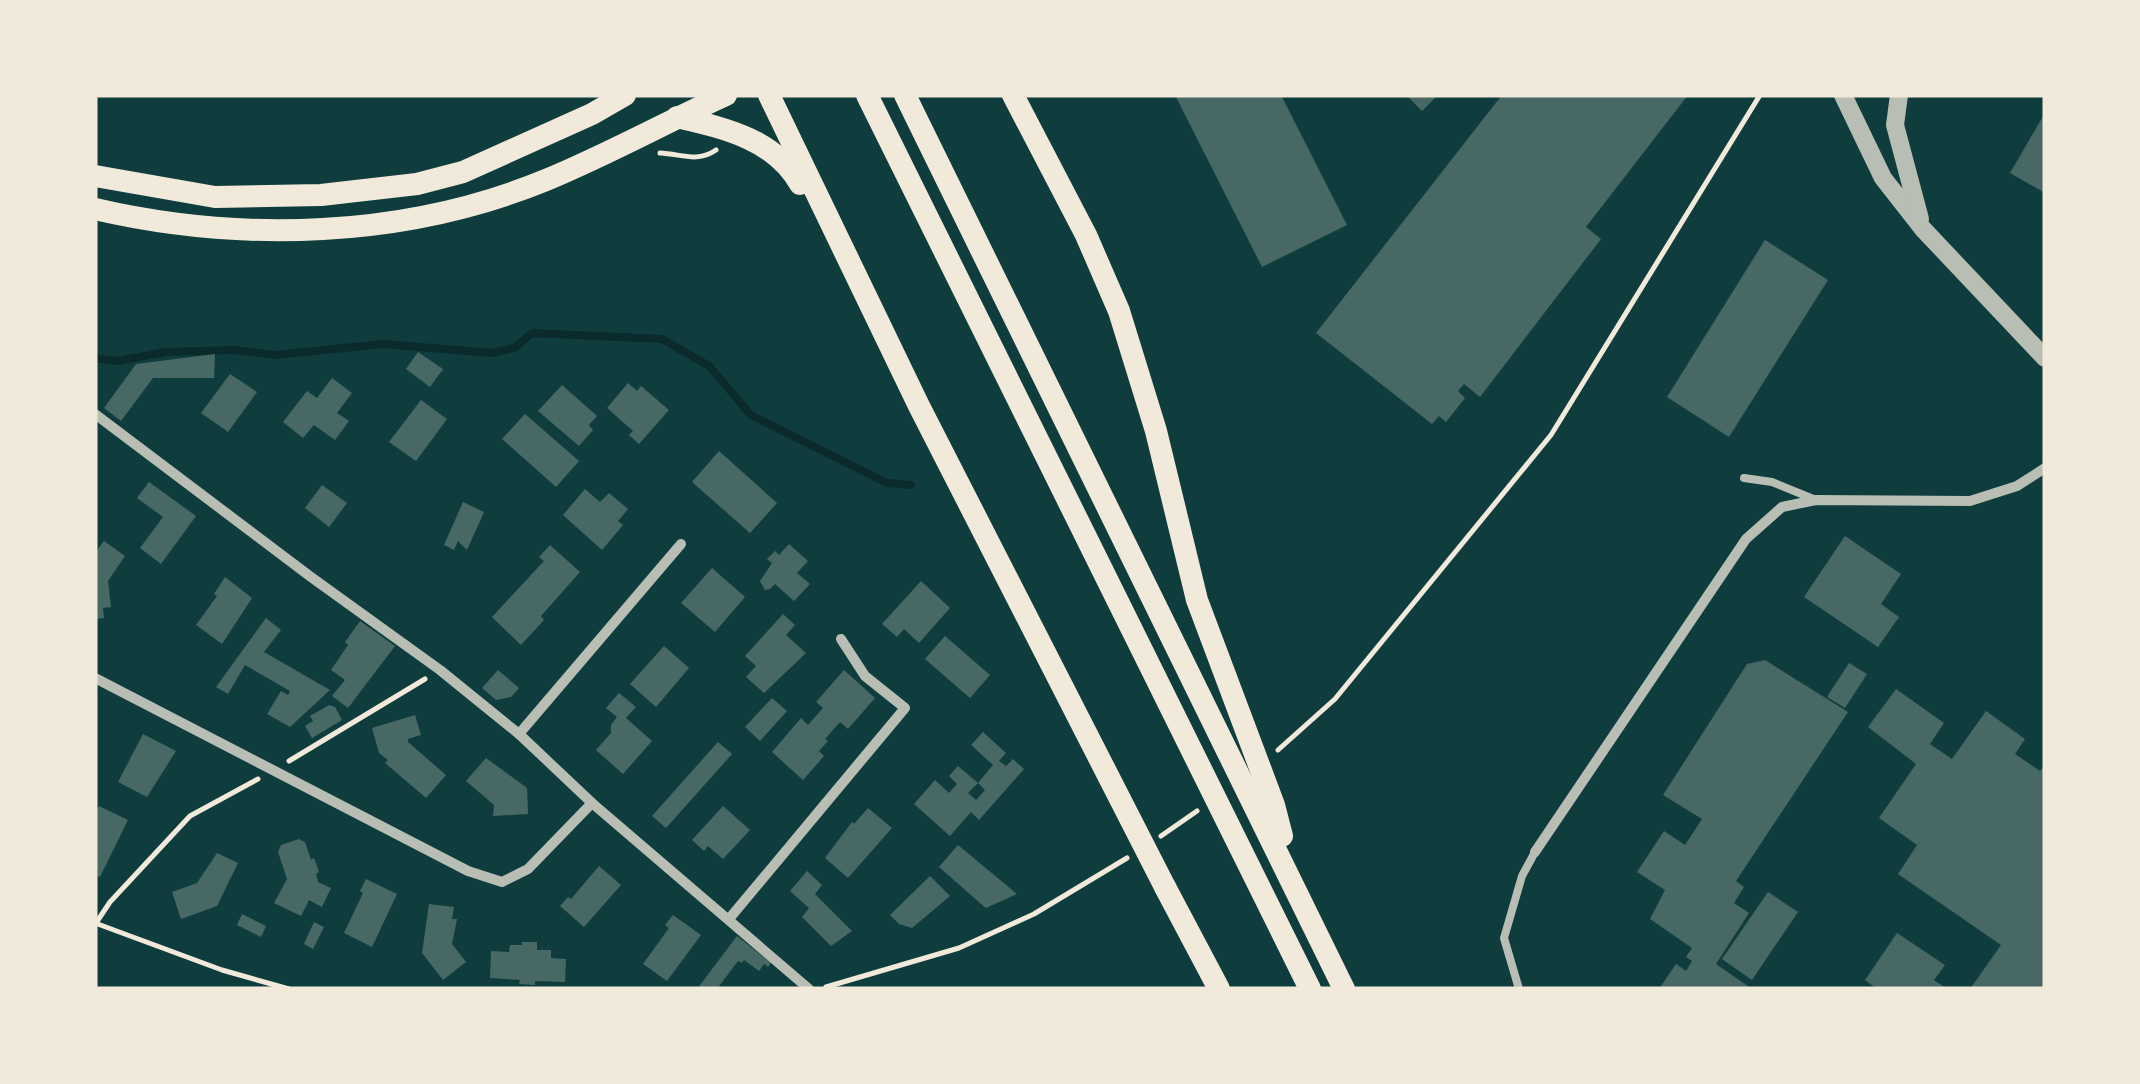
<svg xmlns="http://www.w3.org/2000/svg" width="2140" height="1084" viewBox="0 0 2140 1084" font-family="Jost,sans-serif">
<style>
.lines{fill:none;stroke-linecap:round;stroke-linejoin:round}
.stream{stroke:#0a2a2b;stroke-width:8}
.building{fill:#486865}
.path{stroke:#f1e9da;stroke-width:5}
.service{stroke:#b8beb3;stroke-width:8}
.minor{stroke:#b8beb3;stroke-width:10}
.tertiary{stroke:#b8beb3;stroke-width:18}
.primary{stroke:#f1e9da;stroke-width:22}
.trunk{stroke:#f1e9da;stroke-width:22}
</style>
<rect width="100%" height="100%" fill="#0f3d3e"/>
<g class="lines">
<!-- stream -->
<path class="stream" d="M95,358L117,361L166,352L233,350L275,355L383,344L492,353L514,348L532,333L662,339L709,366L751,415L887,483L911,485"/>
</g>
<!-- building -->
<g class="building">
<path d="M1175,95H1281L1347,225L1262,267Z"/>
<path d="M1406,95H1438L1422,111Z"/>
<path d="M1502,95H1688L1586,227L1601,239L1480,397L1464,384L1458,391L1465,398L1446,422L1439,416L1432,424L1316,333Z"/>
<path d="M2045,113V193L2010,173Z"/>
<path d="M1765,240L1828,280L1729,437L1667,397Z"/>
<path d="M418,352L443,369L430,387L406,369Z"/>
<path d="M215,354L214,378H153L121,421L104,408L136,364Z"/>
<path d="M230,374L257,392L228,432L201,413Z"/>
<path d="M332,378L352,393L337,413L349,421L335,440L314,425L303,438L283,422L307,391L317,398Z"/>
<path d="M628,383L637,391L641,386L669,410L639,444L629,435L633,431L607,408Z"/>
<path d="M562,385L597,416L589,425L593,430L579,446L538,411Z"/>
<path d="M421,400L447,419L416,461L389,442Z"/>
<path d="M525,414L579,461L556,487L502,439Z"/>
<path d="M719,451L777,503L750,533L692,482Z"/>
<path d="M149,482L196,516L161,564L140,548L163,517L137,498Z"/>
<path d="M322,485L347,503L329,527L305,508Z"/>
<path d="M585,489L600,502L609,493L628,509L618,521L623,525L602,550L563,515Z"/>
<path d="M463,502L484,512L467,550L458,541L454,550L444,545Z"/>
<path d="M1845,536L1901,574L1881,604L1899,617L1878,647L1804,597Z"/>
<path d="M104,541L125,556L108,581L111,607L103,608L104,618L95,619V553Z"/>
<path d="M789,544L808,561L797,573L810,584L794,601L775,584L770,589L765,590L760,581L772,563L767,559L775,551L779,555Z"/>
<path d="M550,545L580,572L541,616L544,620L521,645L492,617L544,561L539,557Z"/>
<path d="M712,568L745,597L715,632L681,603Z"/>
<path d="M225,577L252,598L222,644L196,625L217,596L214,594Z"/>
<path d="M921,581L950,608L919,643L904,629L897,637L882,624Z"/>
<path d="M783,614L795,625L786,635L806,653L764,693L746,677L756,666L745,656Z"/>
<path d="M266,618L281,630L264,652L330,690L290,727L267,714L281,691L288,695L290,691L245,665L228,694L216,687Z"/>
<path d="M360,621L395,646L348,708L332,696L345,680L331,670L348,645L345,642Z"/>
<path d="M945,636L990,675L970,698L925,659Z"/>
<path d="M664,646L689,668L656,707L630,684Z"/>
<path d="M1765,660L1848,712L1736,881L1744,887L1734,903L1749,913L1716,964L1752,989H1659L1676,964L1686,971L1692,961L1686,957L1692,948L1650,919L1665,890L1637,872L1664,831L1685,845L1702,819L1663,795L1747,664Z"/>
<path d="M1849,663L1867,674L1845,708L1827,697Z"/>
<path d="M498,670L519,688L511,697L496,700L482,688Z"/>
<path d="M844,670L875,698L848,729L840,722L825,739L828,741L819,751L824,756L803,780L772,752L801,718L808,725L823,708L816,702Z"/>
<path d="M1896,689L1944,723L1930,744L1952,759L1986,711L2025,739L2015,754L2040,771L2045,764V989H1970L2001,945L1898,874L1917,845L1879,818L1916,764L1868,727Z"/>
<path d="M619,693L636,707L626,718L652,741L623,774L596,750L611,733V725L617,717L606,708Z"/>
<path d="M772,698L787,711L760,741L745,727Z"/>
<path d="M329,705L335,707L342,720L312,738L305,726L313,721L310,716Z"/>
<path d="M415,715L421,735L408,739V742L446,775L426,798L385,763L388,760L379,753L372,728Z"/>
<path d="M983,732L1006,753L999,761L1006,766L1013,759L1024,769L979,820L971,812L950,836L914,804L935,780L949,793L957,784L949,776L958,766L978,783L968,793L976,800L985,790L978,783L993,765L971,745Z"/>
<path d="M143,734L176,751L147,797L118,782Z"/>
<path d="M718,742L732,754L666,828L652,816Z"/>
<path d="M486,758L527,788L528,814L493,816L494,805L466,781Z"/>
<path d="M99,806L128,820L100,877L95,875V814Z"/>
<path d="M723,806L750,830L723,859L708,846L704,851L692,840Z"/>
<path d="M868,808L892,828L848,878L825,858L852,822L854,824Z"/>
<path d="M299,839L305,842L311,860L314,858L319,872L316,874L318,882L331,888L322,907L309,900L301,916L274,903L287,879L278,852L281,845Z"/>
<path d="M958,845L1017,894L986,908L980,903L939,867Z"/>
<path d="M217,853L238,863L217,906L181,919L172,892L197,883Z"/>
<path d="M599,866L621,885L584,927L560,906L568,897L571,899Z"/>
<path d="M807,871L822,885L815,894L852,931L831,946L802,917L809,908L790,891Z"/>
<path d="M930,876L950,896L912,928L899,924L890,915Z"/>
<path d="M366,879L397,894L372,947L344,933L363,893L360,891Z"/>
<path d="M1768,892L1798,912L1752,980L1722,959Z"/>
<path d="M429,904L454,907L452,919H457L452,944L466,962L443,980L422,953Z"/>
<path d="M242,914L266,926L261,937L237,925Z"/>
<path d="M673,915L701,935L667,981L643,964L669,928L665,925Z"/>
<path d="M314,922L324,927L313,949L304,944Z"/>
<path d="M1897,933L1945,965L1934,980L1947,989H1877L1865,980Z"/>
<path d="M737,936L771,963L768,967L764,964L759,971L744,960L742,963L738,961L717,989H697Z"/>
<path d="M522,942H537V950H551V958L566,959L565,982L535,981V985L519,984L520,980L490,978L491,951L509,952L510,945H522Z"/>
</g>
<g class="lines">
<!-- path -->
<g class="path">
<path d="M660,153C682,154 697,163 716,150"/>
<path d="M1278,750L1335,699L1551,435L1760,95"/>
<path d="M289,761L425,679"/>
<path d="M1161,836L1197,811"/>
<path d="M95,923L222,970L289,989"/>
<path d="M96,923L110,902L190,816L258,779"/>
<path d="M826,987L959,948L1034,914L1127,858"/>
</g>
<!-- service -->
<g class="service">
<path d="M1744,478L1772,482L1816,500"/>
<path d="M1519,989L1504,938L1522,876L1535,852"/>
</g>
<!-- minor -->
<g class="minor">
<path d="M95,414L311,577L440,670L519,734L592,803L809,989"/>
<path d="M95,678L468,871L502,882L528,869L592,803"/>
<path d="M519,734L681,544"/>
<path d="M1535,852L1746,539L1782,507L1816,500L1970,501L2017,486L2045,468"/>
<path d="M729,919L905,708L865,676L841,639"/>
</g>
<!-- tertiary -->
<g class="tertiary">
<path d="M1843,95L1883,178L1923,229L2045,358"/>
<path d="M1899,95L1895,125L1920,219"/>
</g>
<!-- primary -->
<g class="primary">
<path d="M769,95L919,406L1165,887"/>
<path d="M677,117C724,128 775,139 800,184"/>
<path d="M95,176L215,197L321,195L417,184L463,172L592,114L625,95"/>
<path d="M95,209C242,243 405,238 546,180C607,155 666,122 726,95"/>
</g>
<!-- trunk -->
<g class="trunk">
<path d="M867,95L1310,989"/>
<path d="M905,95L1344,989"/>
<path d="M1013,95L1086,235L1119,311L1156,431L1197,600L1274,805L1282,836"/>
<path d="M1165,887L1219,989"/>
</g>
</g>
<!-- border -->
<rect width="2140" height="1084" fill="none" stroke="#f1e9da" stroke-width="195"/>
</svg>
